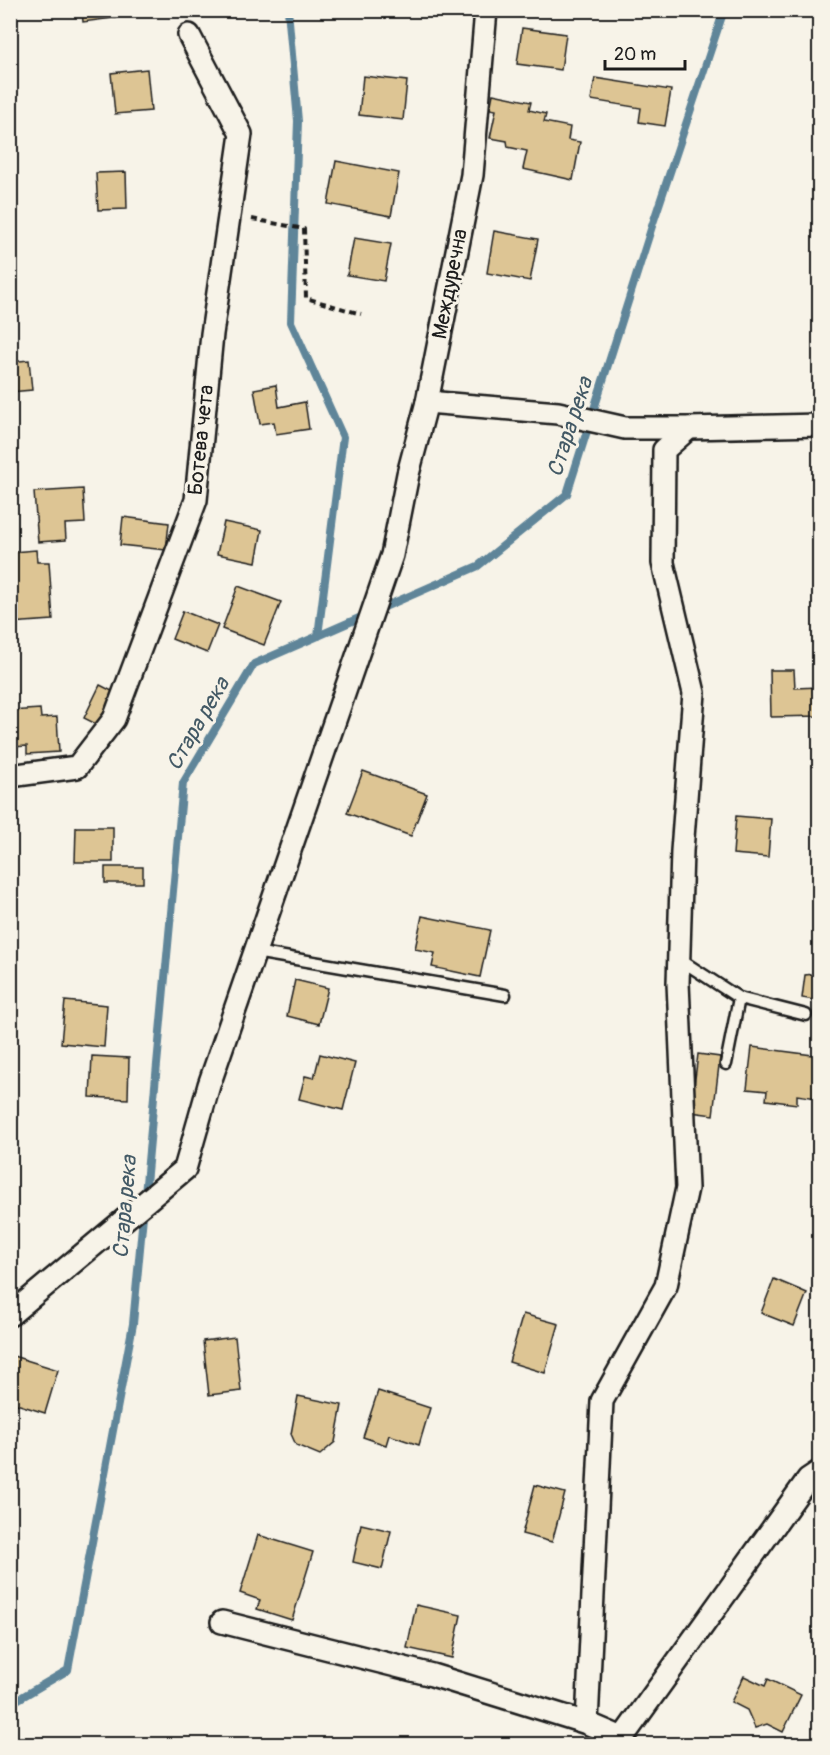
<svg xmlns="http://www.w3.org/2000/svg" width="830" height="1755" viewBox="0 0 830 1755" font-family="Pangolin,sans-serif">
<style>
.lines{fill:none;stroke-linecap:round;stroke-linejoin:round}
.stream{stroke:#5f8599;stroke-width:8}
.building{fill:#ddc594;stroke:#1c1c1c;stroke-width:1.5}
.lane-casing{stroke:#1c1c1c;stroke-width:15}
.street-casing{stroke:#1c1c1c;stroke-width:26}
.path{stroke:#1c1c1c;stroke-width:4;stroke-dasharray:6 4.5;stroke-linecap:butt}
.lane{stroke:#f7f3e8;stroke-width:10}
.street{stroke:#f7f3e8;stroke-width:21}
.labels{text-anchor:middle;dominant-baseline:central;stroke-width:6;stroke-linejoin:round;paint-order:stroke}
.street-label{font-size:21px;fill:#1c1c1c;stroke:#f7f3e8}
.water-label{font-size:22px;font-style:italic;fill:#435965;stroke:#f7f3e8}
</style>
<rect width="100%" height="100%" fill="#f7f3e8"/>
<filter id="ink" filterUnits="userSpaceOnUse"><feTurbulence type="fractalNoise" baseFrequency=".0167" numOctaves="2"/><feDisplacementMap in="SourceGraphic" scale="12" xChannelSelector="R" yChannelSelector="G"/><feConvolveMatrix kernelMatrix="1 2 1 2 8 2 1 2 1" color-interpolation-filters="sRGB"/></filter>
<g filter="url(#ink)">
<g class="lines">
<!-- stream -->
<g class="stream">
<path d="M288,10L298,121L291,322L343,437L318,636"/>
<path d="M10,1704L68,1670L133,1324L183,783L254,664L478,566L567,494L653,223L724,10"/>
</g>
</g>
<!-- building -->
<g class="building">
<path d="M82,10H119L120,17L83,22Z"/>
<path d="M522,28L566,34L561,70L517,64Z"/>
<path d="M147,69L151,111L115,114L111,73Z"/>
<path d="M363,76L407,81L403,120L359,115Z"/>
<path d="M595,78L671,90L665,126L639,122L641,108L591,100Z"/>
<path d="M493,94L531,102L529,110L546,114L544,122L570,127L568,140L580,142L573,180L523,169L527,151L508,147L507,141L490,138L496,110L490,109Z"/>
<path d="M336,161L399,173L391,216L328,204Z"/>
<path d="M126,172L127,209L98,210L96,173Z"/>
<path d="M494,231L538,239L530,281L487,273Z"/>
<path d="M354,238L391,244L384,281L347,275Z"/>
<path d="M29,360L32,390L10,392V362Z"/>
<path d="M276,385L279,407L305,402L309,429L276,434L274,422L260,424L254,389Z"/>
<path d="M83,489L85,523L65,524L66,540L38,542L34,492Z"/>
<path d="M123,517L169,523L166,550L120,545Z"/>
<path d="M224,522L262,530L256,562L217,554Z"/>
<path d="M36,550L37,562H49L53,620L10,623V566H14L13,552Z"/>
<path d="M238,586L281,602L264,645L222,629Z"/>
<path d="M183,611L218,625L207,653L172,639Z"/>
<path d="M770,670H794L795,688L820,687V716L771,717Z"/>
<path d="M100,685L114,692L98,725L84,718Z"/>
<path d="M40,709L41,718L57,717L59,752L27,754V746L11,747L10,711Z"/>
<path d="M363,771L427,794L411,836L347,813Z"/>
<path d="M736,816L771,819L768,857L733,854Z"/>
<path d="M76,827H113V862H75Z"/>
<rect x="105" y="867" width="38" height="16"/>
<path d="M422,916L490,930L480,977L432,967L435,953L415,949Z"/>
<path d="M817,948L820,949V1001L802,998L805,975L814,974Z"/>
<path d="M295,980L328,988L319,1024L287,1016Z"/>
<path d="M65,1001L107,1005L104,1047L61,1043Z"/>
<path d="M752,1047L820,1056V1082L817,1098L797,1095V1104L766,1100L767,1091L747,1089Z"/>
<path d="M320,1054L355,1063L343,1110L299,1099L305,1076L314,1078Z"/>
<path d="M698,1054L720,1057L713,1115L691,1112Z"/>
<path d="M92,1056L129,1058L128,1099L90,1097Z"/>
<path d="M774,1279L807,1293L794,1326L761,1313Z"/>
<path d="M523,1314L559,1324L545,1373L509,1362Z"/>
<path d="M235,1337L241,1391L209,1395L203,1341Z"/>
<path d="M10,1355L58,1370L45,1413L10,1402Z"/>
<path d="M378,1391L430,1408L419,1445L389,1435L386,1445L363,1437Z"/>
<path d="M298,1396L342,1405L335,1442L320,1455L296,1445L291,1434Z"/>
<path d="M535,1485L565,1493L552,1542L522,1534Z"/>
<path d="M361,1524L391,1531L382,1569L353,1562Z"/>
<path d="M258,1535L313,1552L292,1620L257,1609L260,1600L240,1593Z"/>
<path d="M416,1605L461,1615L452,1658L407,1648Z"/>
<path d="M744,1676L765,1686L768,1679L801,1695L783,1732L767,1724L755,1728L747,1710L731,1702Z"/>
</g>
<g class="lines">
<!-- lane casing -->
<g class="lane-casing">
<g id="lane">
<path d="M255,952L505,995"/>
<path d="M679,959L739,998L806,1015"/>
<path d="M726,1064L739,998"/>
</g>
</g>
<!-- street casing -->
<g class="street-casing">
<g id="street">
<path d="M427,402L558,413L625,428H689L820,425"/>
<path d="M10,776L77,767L114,719L196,500L212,334L241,134L189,35"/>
<path d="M10,1315L185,1169L209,1085L392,555L408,474L427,402L472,175L486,10"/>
<path d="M222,1622L432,1675L587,1723"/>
<path d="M622,1738L587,1723L602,1401L666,1286L687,1188L678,983L682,851L694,693L663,563L664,450L689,428"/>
<path d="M618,1744L808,1479L820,1471"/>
</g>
</g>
<!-- path -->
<path class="path" d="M252,219L304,229L306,298L361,314"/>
<!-- lane -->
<use href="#lane" class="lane"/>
<!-- street -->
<use href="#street" class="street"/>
</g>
</g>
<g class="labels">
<!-- street labels -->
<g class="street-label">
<text transform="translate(450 284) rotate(-79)">Междуречна</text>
<text transform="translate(201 440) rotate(-84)">Ботева чета</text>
</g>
<!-- water labels -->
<g class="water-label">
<text transform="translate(570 427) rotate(-72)">Стара река</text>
<text transform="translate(198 724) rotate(-60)">Стара река</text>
<text transform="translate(125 1207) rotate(-85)">Стара река</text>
</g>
</g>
<!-- margin -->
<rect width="830" height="1755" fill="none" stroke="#f7f3e8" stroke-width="36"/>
<rect x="18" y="18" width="794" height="1719" fill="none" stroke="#1c1c1c" stroke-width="2" filter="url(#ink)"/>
<!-- scale -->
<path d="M605 60v9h80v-9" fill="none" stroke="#1c1c1c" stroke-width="3"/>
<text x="614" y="60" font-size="18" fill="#1c1c1c" stroke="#f7f3e8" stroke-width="4.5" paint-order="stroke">20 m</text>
</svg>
